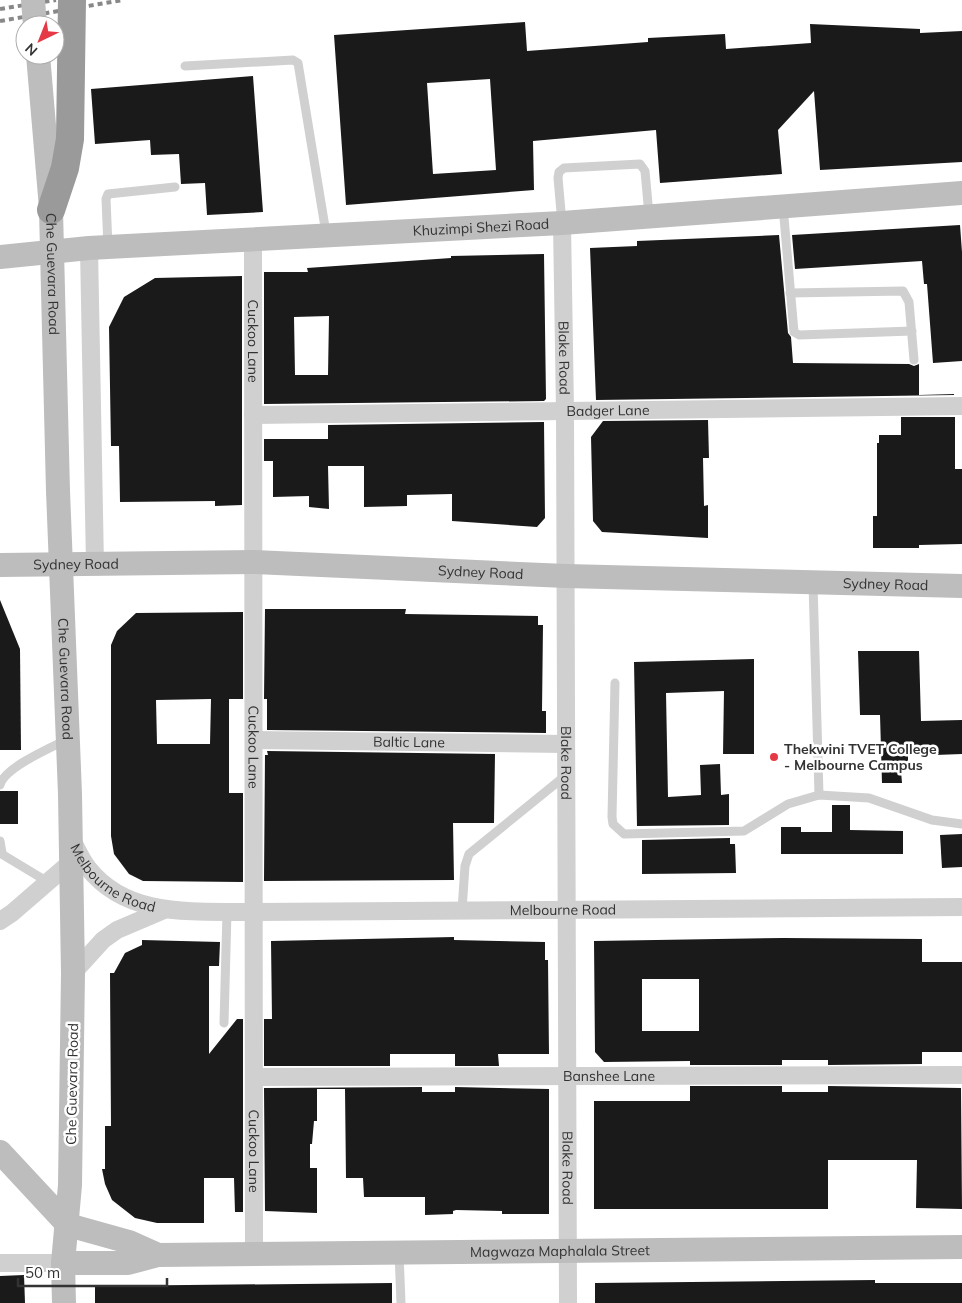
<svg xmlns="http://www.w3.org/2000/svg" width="962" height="1303" viewBox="0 0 962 1303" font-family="Mulish,sans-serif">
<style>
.building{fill:#1a1a1a;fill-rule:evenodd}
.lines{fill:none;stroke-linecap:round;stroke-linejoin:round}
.lane{stroke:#d0d0d0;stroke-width:9}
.street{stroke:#d0d0d0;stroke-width:18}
.secondary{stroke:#bdbdbd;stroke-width:24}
.rail{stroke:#888;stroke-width:4;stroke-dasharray:5 4;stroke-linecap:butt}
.secondary-bridge{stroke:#bdbdbd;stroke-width:24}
.highway-bridge{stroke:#9a9a9a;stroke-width:28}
.poi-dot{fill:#e63946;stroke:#fff;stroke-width:2}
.labels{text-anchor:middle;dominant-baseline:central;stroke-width:5;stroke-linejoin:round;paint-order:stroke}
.street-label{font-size:14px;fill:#333;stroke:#fff}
.poi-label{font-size:14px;font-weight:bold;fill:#333;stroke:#fff;text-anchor:start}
</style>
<rect width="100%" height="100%" fill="#fff"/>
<!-- building -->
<g class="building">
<path d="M525,22L527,51L648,42V38L725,34L726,49L811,43L810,24L920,29V33L962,31V162L820,170L814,91L778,130L782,174L660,183L656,130L533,141L534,190L346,205L334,35ZM490,79L496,170L433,174L427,83Z"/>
<path d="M253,76L263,212L207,215L205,183L181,184L179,154L151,155L150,140L95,144L91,89Z"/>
<path d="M960,225L962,252V361L933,363L927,284H924L922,261L795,269L792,235Z"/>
<path d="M779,235L788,333L791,337L793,363L909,364L914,366L919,364V395L954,394V395L596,400L590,248L637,246V241Z"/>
<path d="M544,254L546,399L544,401L264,404V272H308L307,268L451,258V256ZM329,316L328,375H295L294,317Z"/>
<path d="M242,276V505L215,506V501L120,502L119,446H111L109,327L124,297L155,278Z"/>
<path d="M901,417H955V469H962V544L919,545V548H873V516H877V443H879V435H901Z"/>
<path d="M708,420L709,458H703L704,506L708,505V538L602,532L593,521L591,437L603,421Z"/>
<path d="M544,422L545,518L537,527L452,521V494L407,495V506L364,507V466H328L329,509L309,507V496L273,497V461H264V439H328V425Z"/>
<path d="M0,600L20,649L21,750H0Z"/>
<path d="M265,609H406L405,614L538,616V625H543L542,711H546V733L267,730V699H264Z"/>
<path d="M243,612V699H229V793H243V882L143,881L129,874L114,854L111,836V645L117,631L136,613ZM211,699L210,744H157L156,700Z"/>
<path d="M858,651H919L921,721L962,720V754L908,756V771H901L902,783H882L880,715H860Z"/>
<path d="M754,659V754H723L724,691L666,693L668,797L701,795L700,765L720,764L721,795L729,794V825L637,826L634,662Z"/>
<path d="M267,751L495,754L494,823H453L454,880L264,881L265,755H268Z"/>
<rect x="0" y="791" width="18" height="33"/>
<path d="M832,805H850V830L903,831V854H781V827H801V832H832Z"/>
<path d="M962,834V867L942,868L940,835Z"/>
<path d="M730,838V844H735L736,873L642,874V840Z"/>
<path d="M454,937V940L545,942V960H548L549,1054H498L499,1066H455V1054H390V1066H264V1019H272L271,941Z"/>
<path d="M783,938L922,939V962H962V1052H922V1064L828,1065V1060H782V1065H690V1061L604,1062L595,1052L594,941ZM642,979H699V1031H642Z"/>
<path d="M142,940L220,942L219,966H209V1054L237,1019H243V1212H235L234,1178H204V1223H157L135,1218L112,1200L105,1184L102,1169H105V1126H111L110,973H114L125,953L142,945Z"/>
<path d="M690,1086H782V1092H828V1086L961,1088L962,1209L916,1208L917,1160H828V1209H594V1101H690Z"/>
<path d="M422,1087V1092H455V1087L549,1089V1214H502V1211L456,1210L453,1211V1214L425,1215V1197H364L363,1178H346L345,1089H317V1121H314L312,1144H310V1168H317V1213L265,1211L264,1088Z"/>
<path d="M24,1275L25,1303H0V1276Z"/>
<path d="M875,1280V1283H962V1303H595V1283Z"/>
<path d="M392,1283V1303H95V1286Z"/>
</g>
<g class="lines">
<!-- lane -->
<g class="lane">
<path d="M185,66L293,60L298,63L326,233"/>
<path d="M783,206L794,332L799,335L912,331"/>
<path d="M562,223L558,178L559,172L564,168L640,164L645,171L649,215"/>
<path d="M108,247L106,199L108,194L175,187"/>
<path d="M790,293L903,291L909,302L914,360"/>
<path d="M813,583L819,795"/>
<path d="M615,683L612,817L613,824L624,834L744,831L788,804L819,795L869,798L932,820L962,824"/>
<path d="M0,785C4,768 50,748 66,740"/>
<path d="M0,841L2,853"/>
<path d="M0,853L48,882"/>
<path d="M462,910L465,866L469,854L565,776"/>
<path d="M224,1023L227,912"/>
<path d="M399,1253L401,1303"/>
</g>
<!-- street -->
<g class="street">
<path id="s1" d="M562,223L565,411L568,1303"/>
<path id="s2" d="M253,239L254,1254"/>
<path d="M89,248L95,565"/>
<path id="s3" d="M253,415L962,406"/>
<path id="s4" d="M254,740L565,744"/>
<path id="s5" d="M71,838C76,847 81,859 88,868C128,919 196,911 255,912L962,907"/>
<path d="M0,921L12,913L71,862"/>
<path d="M73,973L103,940L117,930L164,910"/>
<path id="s6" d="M255,1077L962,1075"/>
<path d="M0,1263H63"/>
</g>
<!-- secondary -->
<g class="secondary">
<path d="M38,55L51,208"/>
<path id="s7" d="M0,257L89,248L562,223L962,193"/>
<path id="s8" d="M58,491L70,794L73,973L70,1185L63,1263L64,1303"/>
<path id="s9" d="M0,565L254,562L566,576L962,586"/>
<path d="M0,1152L68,1225L129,1242L158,1255"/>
<path id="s10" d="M63,1263H128L158,1255L962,1247"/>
</g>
<!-- rail -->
<g class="rail">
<path d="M0,9L56,0"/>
<path d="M0,21L123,0"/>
</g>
<!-- secondary-bridge -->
<g class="secondary-bridge">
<path d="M33,0L35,25"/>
<path id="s11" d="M51,210L58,491"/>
</g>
<!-- highway-bridge -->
<path class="highway-bridge" d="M51,210L65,168L70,139L72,0"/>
</g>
<!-- markers -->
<circle class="poi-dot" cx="774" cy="757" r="5"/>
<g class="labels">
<!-- street labels -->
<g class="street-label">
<text stroke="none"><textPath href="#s7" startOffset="482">Khuzimpi Shezi Road</textPath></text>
<text stroke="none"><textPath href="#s11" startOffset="64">Che Guevara Road</textPath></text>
<text stroke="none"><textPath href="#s2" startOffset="102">Cuckoo Lane</textPath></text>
<text stroke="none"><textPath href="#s1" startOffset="135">Blake Road</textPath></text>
<text stroke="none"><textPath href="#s3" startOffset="355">Badger Lane</textPath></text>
<text stroke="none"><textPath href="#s9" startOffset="76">Sydney Road</textPath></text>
<text stroke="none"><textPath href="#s9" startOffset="481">Sydney Road</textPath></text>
<text stroke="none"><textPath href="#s9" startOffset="886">Sydney Road</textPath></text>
<text stroke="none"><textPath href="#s8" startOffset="188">Che Guevara Road</textPath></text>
<text stroke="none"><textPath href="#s4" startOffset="155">Baltic Lane</textPath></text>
<text stroke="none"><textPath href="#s2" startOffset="508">Cuckoo Lane</textPath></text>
<text stroke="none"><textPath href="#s1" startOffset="540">Blake Road</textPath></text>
<text stroke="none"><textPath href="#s5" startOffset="61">Melbourne Road</textPath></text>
<text stroke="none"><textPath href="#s5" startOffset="522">Melbourne Road</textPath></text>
<text stroke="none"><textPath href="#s6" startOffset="354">Banshee Lane</textPath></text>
<text transform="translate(72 1084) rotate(-89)">Che Guevara Road</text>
<text stroke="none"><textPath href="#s2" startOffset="912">Cuckoo Lane</textPath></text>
<text stroke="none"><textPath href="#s1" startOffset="945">Blake Road</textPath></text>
<text stroke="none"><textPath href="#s10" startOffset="498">Magwaza Maphalala Street</textPath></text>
</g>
<!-- poi labels -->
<g class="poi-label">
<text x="784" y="749">Thekwini TVET College<tspan x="784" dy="16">- Melbourne Campus</tspan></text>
</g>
</g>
<!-- north arrow -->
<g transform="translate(40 40) rotate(223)"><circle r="24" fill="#ffffff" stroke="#adadad"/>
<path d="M0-4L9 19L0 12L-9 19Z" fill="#e63946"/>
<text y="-8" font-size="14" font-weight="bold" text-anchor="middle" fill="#333333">N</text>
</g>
<!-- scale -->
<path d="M18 1278v8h149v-8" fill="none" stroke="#333333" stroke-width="2.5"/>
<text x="25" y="1278" font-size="15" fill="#333333" stroke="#ffffff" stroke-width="4" paint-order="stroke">50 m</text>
</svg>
